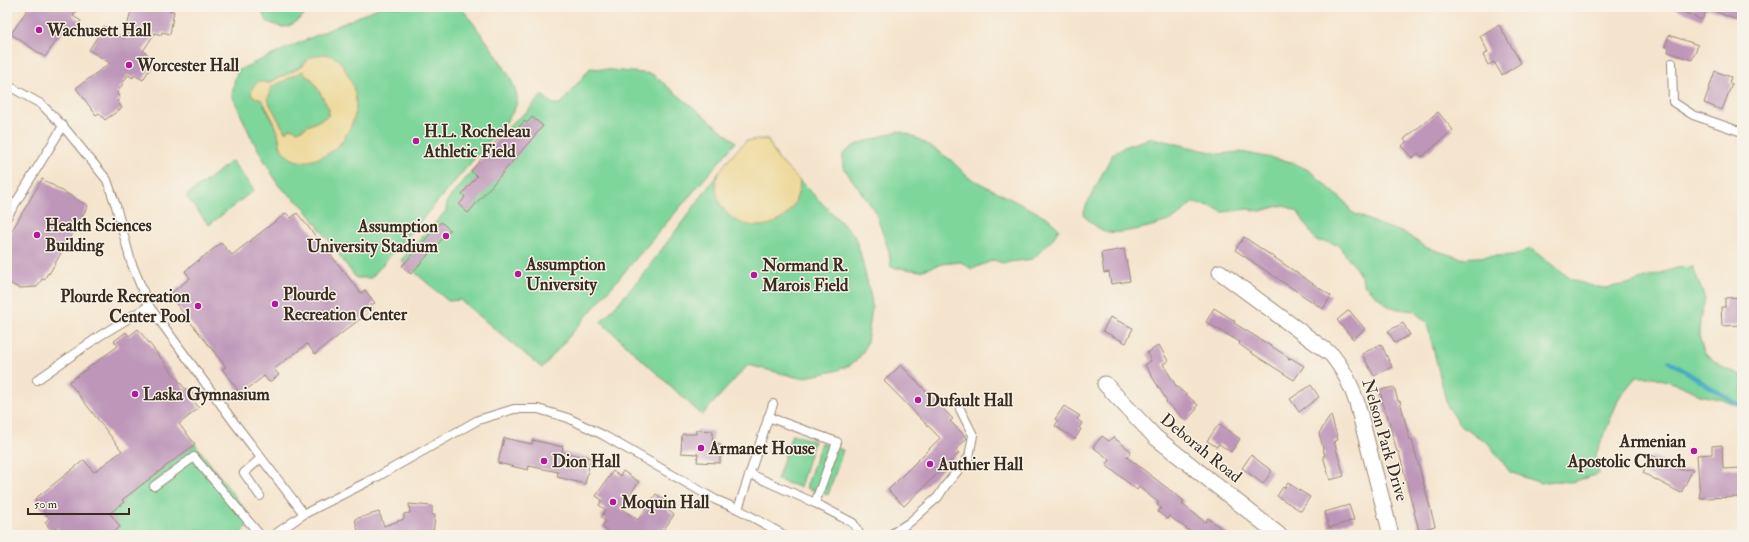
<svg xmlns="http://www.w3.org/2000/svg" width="1749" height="542" viewBox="0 0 1749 542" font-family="'IM FELL Double Pica',serif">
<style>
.green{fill:#7fd69b;stroke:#5d805c;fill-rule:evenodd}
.sand{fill:#eeda9e;stroke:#94825e;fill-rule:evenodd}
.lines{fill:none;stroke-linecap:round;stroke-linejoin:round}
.stream{stroke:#47aac6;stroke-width:4}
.building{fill:#bd96b9}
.lane-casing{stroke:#988776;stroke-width:10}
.street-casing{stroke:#988776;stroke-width:17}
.lane{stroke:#fff;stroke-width:8}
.street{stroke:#fff;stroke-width:15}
.poi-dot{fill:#b5179e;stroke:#f7f3e8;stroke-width:1.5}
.labels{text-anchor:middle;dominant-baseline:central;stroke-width:3;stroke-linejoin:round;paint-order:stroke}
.poi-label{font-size:17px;font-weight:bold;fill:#3b2a1e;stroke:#f7f3e8;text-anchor:start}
.street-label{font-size:17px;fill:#3b2a1e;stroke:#f7f3e8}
</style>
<rect width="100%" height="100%" fill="#f7f3e8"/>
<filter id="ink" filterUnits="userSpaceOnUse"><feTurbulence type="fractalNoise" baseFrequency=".025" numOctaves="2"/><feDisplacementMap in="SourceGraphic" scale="8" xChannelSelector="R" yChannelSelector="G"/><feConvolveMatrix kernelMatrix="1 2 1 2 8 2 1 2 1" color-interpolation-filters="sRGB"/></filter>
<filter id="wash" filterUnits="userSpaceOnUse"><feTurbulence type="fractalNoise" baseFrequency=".012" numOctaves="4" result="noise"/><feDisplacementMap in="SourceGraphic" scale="16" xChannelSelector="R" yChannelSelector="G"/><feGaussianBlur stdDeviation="0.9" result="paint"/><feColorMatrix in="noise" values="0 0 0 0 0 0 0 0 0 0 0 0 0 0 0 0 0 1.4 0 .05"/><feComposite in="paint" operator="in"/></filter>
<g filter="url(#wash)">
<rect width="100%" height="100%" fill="#f5e4cd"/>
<!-- green -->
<g class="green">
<path d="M267,7H311C308,12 307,13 303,16C287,29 285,30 266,21L263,14Z"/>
<path d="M380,7H461C474,25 520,81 517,101C516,109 510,116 506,122L371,278H356L304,207L279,186L251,137L232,95L235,78L238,71L245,67ZM338,60C360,90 361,114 340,145L292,160L285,153L280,146L278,133L262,100L264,82L268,83L302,66L304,61Z"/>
<path d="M590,68L652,74L736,142L542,368L460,300L448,301L401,260L446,211L447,201L513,122L527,112L542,95L553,104H561Z"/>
<path d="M303,71L306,76L312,79L329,109L328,116L298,131L285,132L267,99L270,88Z"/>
<path d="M898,131L911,135L932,147L952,161L968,177L1048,218L1059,229L1052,240L1033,259L1002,263L994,260L972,269L961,262L942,264L920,271L891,267L889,251L875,211L843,167V154L855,145Z"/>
<path d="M1152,138L1219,154L1241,152L1292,162L1310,171L1346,203L1351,212L1380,225L1405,233L1425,247L1460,258L1513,255L1531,249L1571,279L1588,285L1605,288L1627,284L1677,268L1693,267L1705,299L1700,319L1699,336L1704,353L1722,367L1734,373L1742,375V412L1739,407L1723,400L1700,395L1680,385L1654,377H1636L1620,396L1596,454L1599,474L1572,482L1554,481L1540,483L1510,472L1488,443L1461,426L1447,405L1427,323L1414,311L1391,308L1364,285L1362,278L1353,264L1338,245L1328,242L1316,241L1298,212L1284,205L1260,211L1247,209L1223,212L1210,206L1192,203C1186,208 1181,214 1175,218C1164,224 1121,235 1108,232C1098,230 1091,222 1083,215L1087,204L1112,155L1126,146Z"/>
<path d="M767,139L778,159L854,235L860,252L871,298L872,308L867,341L864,350L859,358L850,365L835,371L800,378L748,365L702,415L601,322L638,281L702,196L711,183L746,141Z"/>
<path d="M232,161L254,190L209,225L186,196Z"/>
<path d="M792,434L814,441L800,487L777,480Z"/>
<path d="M821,443L843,450L828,495L806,488Z"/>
<path d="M195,444L252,519L240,535H110L120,527L106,507L115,509L124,502L122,500Z"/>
</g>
<!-- sand -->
<g class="sand">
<path d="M323,54C335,55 341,61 346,71C354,85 359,102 354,118C351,127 345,138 339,145C326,158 298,170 285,153C279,147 280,141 278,133C276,124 267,109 262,100L252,96C250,89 253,86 259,81L268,83L302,67L309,58ZM303,71L306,76L312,79L329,109L328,116L298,131L291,128L285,132L267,99L271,93L270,88Z"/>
<path d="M767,139L778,159L800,181C799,188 798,195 795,202C779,238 725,232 717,194C716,189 715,181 717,176C719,169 740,147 746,141Z"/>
</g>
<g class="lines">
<!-- stream -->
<path class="stream" d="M1669,361L1742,407"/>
</g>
<g id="blocks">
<!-- building -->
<g class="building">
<path d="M29,7H79L73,16L81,21L73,33L66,27L45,57L11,34Z"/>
<path d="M132,7H168L167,10L174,11L170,34L162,32L161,35L155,33L143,51L149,55L147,58L154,62L143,80L134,75L133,78L128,75L117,93L120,99L117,101L122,108L105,120L99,113L96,115L76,88L110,63L89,50L104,26L124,39Z"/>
<path d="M1672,7H1742V22L1707,8L1702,20Z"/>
<path d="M1499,25L1521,63L1502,75L1494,62L1488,65L1483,55L1488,52L1480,36Z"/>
<path d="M1669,35L1698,45L1692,60L1668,52L1669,48L1665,46Z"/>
<path d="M1715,71L1731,77L1729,83L1732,84L1722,110L1704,103Z"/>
<path d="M1438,112L1453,130L1422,157L1418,153L1412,158L1402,146L1406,142L1404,139Z"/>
<path d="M532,117L543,126L468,213L459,205L465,197L462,194L477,176L471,171L504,132L510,137L524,121L527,123Z"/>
<path d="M42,179L88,206L49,274L48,273L44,280L42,279L37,287L19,288L7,282V239Z"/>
<path d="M286,213L291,218L297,213L361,293L365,290L375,303L371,305L373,309L315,354L307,344L274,369L279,375L274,379L269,382L264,376L241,394L222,369L226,367L169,295L190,278L185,271L221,243L232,255Z"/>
<path d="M441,222L450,230L411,274L402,266Z"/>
<path d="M1244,237L1331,296L1323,309L1235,250Z"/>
<path d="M1124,249L1130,281L1111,284L1109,272L1104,273L1101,253Z"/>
<path d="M1740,297L1742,325L1722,326L1721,307H1725V298Z"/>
<path d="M1214,308L1235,321L1234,323L1290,358L1288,360L1291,358L1304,366L1294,380L1250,352L1239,344L1240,342L1206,322Z"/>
<path d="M1349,310L1365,329L1353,339L1337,320Z"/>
<path d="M1110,317L1133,328L1126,343L1103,331Z"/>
<path d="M1403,323L1410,335L1395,343L1388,331Z"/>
<path d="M138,329L186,390L188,388L195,397L192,399L199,408L179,424L195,444L122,500L124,502L110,513L120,527L110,535H62L57,528L53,533L45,522L49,518L35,499L84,460L94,472L122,451L69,382L118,346L114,341L126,332L129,336Z"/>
<path d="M1381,344L1392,367L1374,376L1362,354Z"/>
<path d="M1159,345L1168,361L1163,364L1176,386L1198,405L1196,407L1197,409L1186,421L1166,402L1167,401L1145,365L1151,361L1147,353Z"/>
<path d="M901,365L953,419L950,421L967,438L956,450L959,453L904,506L888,490L940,438L884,381Z"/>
<path d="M1311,385L1319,397L1299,412L1290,399Z"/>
<path d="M1394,387L1398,401H1400L1410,441L1412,440L1435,526L1419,531L1399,452H1397L1387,414H1385L1380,390Z"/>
<path d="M1064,406L1080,416L1077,419L1082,423L1079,428L1081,429L1075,439L1055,426L1058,421L1055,419Z"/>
<path d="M1331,415L1338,440L1334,441L1344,476L1330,480L1323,456H1325L1319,433Z"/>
<path d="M1219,424L1240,439L1231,452L1219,444L1217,447L1207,441Z"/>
<path d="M696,430L713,431L712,443L720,444V463L697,462L698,454L681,453L682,434H696Z"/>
<path d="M1102,436L1109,441L1113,437L1131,451L1127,457L1184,501L1182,504L1205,522L1208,518L1230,535H1195L1169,516L1167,519L1158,512L1161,508L1157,505L1159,503L1139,487L1137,490L1106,465L1110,460L1093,447Z"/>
<path d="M504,438L532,444L533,440L563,447L562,452L591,458L585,484L557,477L558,472L529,466L528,470L498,463Z"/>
<path d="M1722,445L1723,469L1742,468V497L1700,498L1697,455L1712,454V446Z"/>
<path d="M1251,455L1272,471L1263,484L1242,468Z"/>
<path d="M1652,455L1680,470L1693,469L1681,493L1643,473Z"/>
<path d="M613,471L620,476L623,471L639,482L620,508L638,520L656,494L671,504L668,510L674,515L660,535H613L602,527L606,521L601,517L606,510L599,505L602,500L596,496Z"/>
<path d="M1288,483L1310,497L1301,511L1277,496L1283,487L1285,488Z"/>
<path d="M409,504L432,506V515H435L433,535H359L355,519L379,512L384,526L404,519V514L410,513Z"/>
<path d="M1349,505L1354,520L1329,528L1325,512Z"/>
</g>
</g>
</g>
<g filter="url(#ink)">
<use href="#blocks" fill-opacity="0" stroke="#988776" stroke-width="1"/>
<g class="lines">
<!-- lane casing -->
<g class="lane-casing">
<g id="lane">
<path d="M1672,63L1673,102L1693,115L1742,132"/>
<path d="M7,85L41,104L63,126L107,180L116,206L131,262L149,306L233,421L304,514L274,535"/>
<path d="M7,217L63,126"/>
<path d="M37,380L101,335L149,306"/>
<path d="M768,417L837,442L815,503"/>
<path d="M750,474L815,503L853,523L860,535"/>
<path d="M154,486L194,457L260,535"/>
<path d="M260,496L244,473L261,458"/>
<path d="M738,509L773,404"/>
<path d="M304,514L375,478L478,420L514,409H538L568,418L603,435L716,500L738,509L784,535"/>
<path d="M890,535L910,522L938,497L945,486L969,457L973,435L960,409"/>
</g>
</g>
<!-- street casing -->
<g class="street-casing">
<g id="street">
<path d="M1220,272L1332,355C1344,370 1351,384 1357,403L1391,535"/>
<path d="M1105,384L1155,437L1279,535"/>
</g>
</g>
<!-- lane -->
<use href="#lane" class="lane"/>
<!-- street -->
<use href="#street" class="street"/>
</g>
</g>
<!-- markers -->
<g class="poi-dot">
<circle cx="39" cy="30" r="4"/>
<circle cx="129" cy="65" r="4"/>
<circle cx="416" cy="141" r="4"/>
<circle cx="37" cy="235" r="4"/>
<circle cx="446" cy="236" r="4"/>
<circle cx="518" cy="274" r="4"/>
<circle cx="754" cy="275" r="4"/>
<circle cx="275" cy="304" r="4"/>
<circle cx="198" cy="306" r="4"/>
<circle cx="135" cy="394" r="4"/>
<circle cx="918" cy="400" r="4"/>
<circle cx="701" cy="448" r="4"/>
<circle cx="1694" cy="451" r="4"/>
<circle cx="544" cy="461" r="4"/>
<circle cx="930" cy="464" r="4"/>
<circle cx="613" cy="502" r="4"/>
</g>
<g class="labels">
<!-- poi labels -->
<g class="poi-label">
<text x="47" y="30">Wachusett Hall</text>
<text x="137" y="65">Worcester Hall</text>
<text x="424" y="131">H.L. Rocheleau<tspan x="424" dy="20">Athletic Field</tspan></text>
<text x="45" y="225">Health Sciences<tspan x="45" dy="20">Building</tspan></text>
<text x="438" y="226" text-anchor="end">Assumption<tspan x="438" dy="20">University Stadium</tspan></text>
<text x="526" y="264">Assumption<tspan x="526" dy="20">University</tspan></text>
<text x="762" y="265">Normand R.<tspan x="762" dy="20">Marois Field</tspan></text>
<text x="283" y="294">Plourde<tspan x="283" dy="20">Recreation Center</tspan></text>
<text x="190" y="296" text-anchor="end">Plourde Recreation<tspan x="190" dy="20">Center Pool</tspan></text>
<text x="143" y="394">Laska Gymnasium</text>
<text x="926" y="400">Dufault Hall</text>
<text x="1686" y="441" text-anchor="end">Armenian<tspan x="1686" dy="20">Apostolic Church</tspan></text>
<text x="709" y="448">Armanet House</text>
<text x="552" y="461">Dion Hall</text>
<text x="938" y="464">Authier Hall</text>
<text x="621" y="502">Moquin Hall</text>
</g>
<!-- street labels -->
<g class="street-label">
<text transform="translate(1385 440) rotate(74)">Nelson Park Drive</text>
<text transform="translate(1201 448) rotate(39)">Deborah Road</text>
</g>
</g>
<!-- margin -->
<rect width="1749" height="542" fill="none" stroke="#f7f3e8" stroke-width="24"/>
<!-- scale -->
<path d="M28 508v6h101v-6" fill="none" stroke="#3b2a1e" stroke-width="2"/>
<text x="34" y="508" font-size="12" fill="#3b2a1e" stroke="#f7f3e8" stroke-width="3" paint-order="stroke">50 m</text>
</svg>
